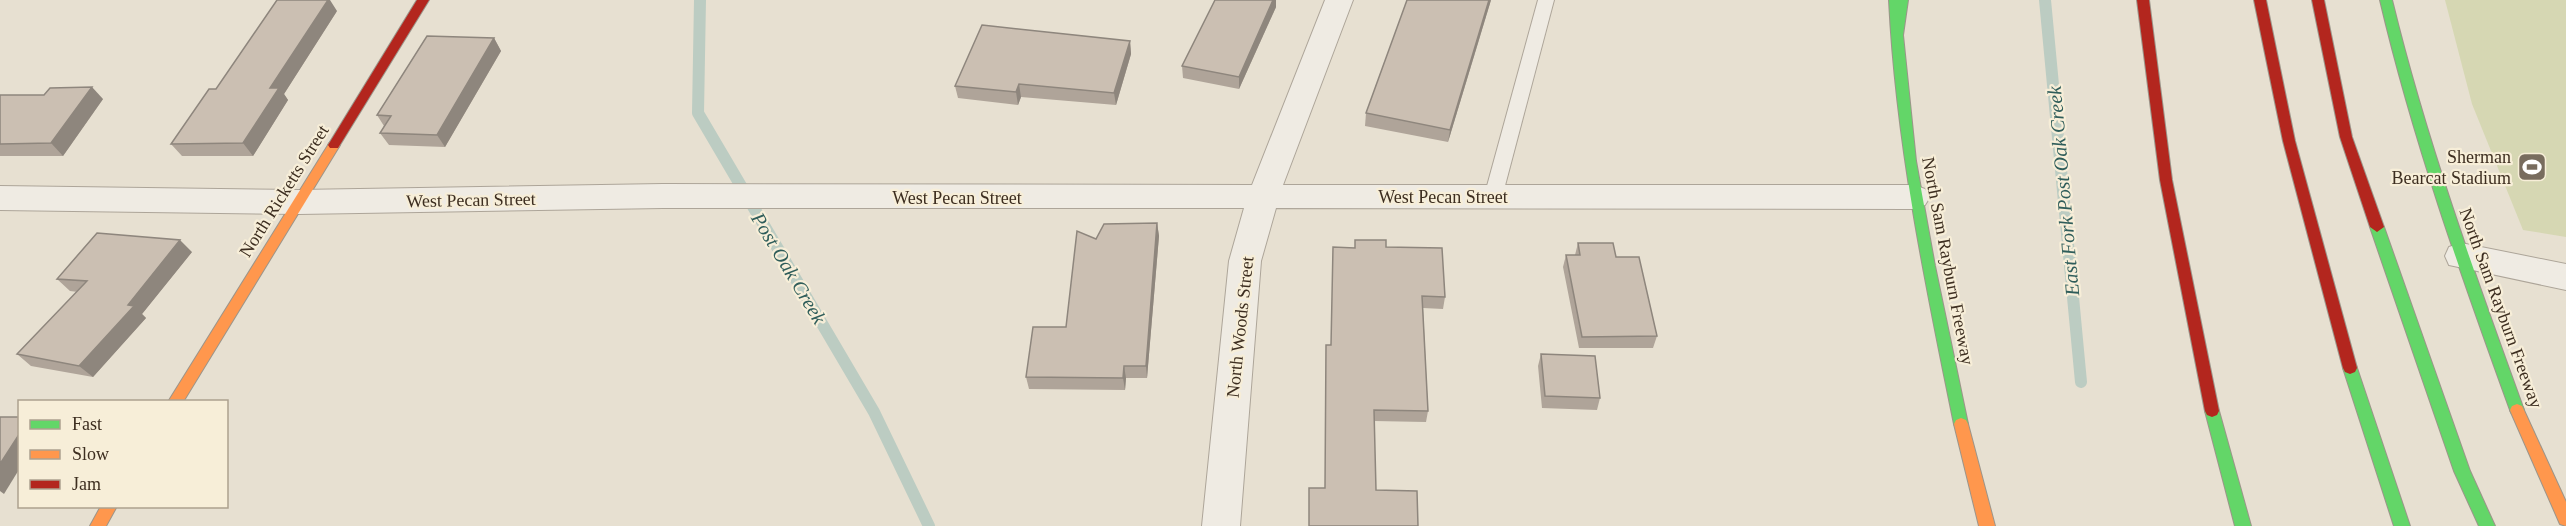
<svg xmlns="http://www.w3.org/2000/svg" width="2566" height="526" viewBox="0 0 2566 526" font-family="'Times New Roman',serif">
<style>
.green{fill:#d6d7b3}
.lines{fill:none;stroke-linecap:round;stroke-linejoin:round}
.stream{stroke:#bcccc2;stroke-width:12}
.lane-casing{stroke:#ada599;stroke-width:2}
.street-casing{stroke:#ada599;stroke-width:2}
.fast-casing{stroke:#9c958a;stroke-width:2}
.slow-casing{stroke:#9c958a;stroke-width:2}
.jam-casing{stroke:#9c958a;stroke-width:2}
.lane{fill:#efebe3;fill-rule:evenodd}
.street{fill:#efebe3;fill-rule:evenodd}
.fast{fill:#63d668;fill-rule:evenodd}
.slow{fill:#ff974d;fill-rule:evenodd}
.jam{fill:#b3261e;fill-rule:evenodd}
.wall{fill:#afa499}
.shaded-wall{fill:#8e867d}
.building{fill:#cbbfb2;stroke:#8e867d;stroke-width:1.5}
.labels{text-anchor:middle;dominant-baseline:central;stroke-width:4.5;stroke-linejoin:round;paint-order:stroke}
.poi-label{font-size:18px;fill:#3d2e20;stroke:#f7eed8;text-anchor:end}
.street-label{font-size:18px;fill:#3d2e20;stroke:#f7eed8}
.water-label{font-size:20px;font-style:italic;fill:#2f5d5a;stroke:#f7eed8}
</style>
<rect width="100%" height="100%" fill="#e7e0d1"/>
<!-- green -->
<path class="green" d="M2445,0H2566V237L2523,230L2472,104Z"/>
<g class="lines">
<!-- stream -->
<g class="stream">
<path d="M700,0L698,113L874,412L929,526"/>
<path d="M2045,0L2081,382"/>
</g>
<!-- lane casing -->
<g class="lane-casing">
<path id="lane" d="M1538,0H1554L1502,197L1500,202H1486L1484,197Z"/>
</g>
<!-- street casing -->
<g class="street-casing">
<g id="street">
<path d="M1325,0H1353L1283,185H1914L1925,189L1930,197L1925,205L1914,209L1276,208L1261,261L1240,526H1202L1229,261L1244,208H663L299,214L0,210V186L299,190L663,184L1252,185Z"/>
<path d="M2461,243L2566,264V290L2449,265L2445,256L2449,247Z"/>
</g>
</g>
<!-- fast casing -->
<g class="fast-casing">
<g id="fast">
<path d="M1889,0H1908L1903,35L1916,161L1935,266L1968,424L1966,428L1961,430L1956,428L1954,424C1925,283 1896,143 1889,0Z"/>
<path d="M2380,0H2392C2426,140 2475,275 2524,410L2522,414L2517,416L2512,414L2510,410C2461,275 2413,140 2380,0Z"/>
<path d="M2377,222L2384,227L2470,471L2495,526H2479L2454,471L2370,227Z"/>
<path d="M2350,362L2355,364L2357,368L2410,526H2394L2343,368L2345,364Z"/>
<path d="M2212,405L2217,407L2219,411L2251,526H2235L2205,411L2207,407Z"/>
</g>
</g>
<!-- slow casing -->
<g class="slow-casing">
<g id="slow">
<path d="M334,141L340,145L183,402H168L330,142Z"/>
<path d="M2517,404L2522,406L2566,502V526L2560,524L2510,410L2512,406Z"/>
<path d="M1961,418L1966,420L1968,424L1995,526H1979L1954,424L1956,420Z"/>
<path d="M101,506H117L106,526H90Z"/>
</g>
</g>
<!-- jam casing -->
<g class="jam-casing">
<g id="jam">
<path d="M417,0H429L338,148H330L328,145L330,142Z"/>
<path d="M2137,0H2149L2172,180L2219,411L2217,415L2212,417L2207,415L2205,411L2160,180Z"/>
<path d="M2254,0H2266L2295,141L2357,368L2355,372L2350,374L2345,372L2343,368L2283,141Z"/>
<path d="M2312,0H2324L2352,137L2384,227L2377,232L2370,227L2340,137Z"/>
</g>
</g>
<!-- lane -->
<use href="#lane" class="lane"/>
<!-- street -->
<use href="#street" class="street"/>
<!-- fast -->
<use href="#fast" class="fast"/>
<!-- slow -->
<use href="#slow" class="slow"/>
<!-- jam -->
<use href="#jam" class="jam"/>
</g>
<!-- wall -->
<g class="wall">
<path d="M1215,0H1276V7L1239,89L1183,78L1182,66Z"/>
<path d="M1491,0L1448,142L1365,126L1366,113Z"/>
<path d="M337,11L284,94L288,100L253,156H182L171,144L216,89Z"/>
<path d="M494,38L501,51L445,147L389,145L380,133L384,126L377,115Z"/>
<path d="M1130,41L1131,54L1116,105L1021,97L1018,105L958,98L955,86Z"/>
<path d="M0,95L103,99L63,156H0Z"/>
<path d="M1157,223L1159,236L1147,378H1126L1125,390L1029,389L1026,377L1066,327Z"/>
<path d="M1578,243L1616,257L1657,336L1653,348H1579L1563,267L1566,255H1575Z"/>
<path d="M1386,247L1445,297L1443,309L1423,308L1428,411L1426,422L1374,421L1325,488L1330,345Z"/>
<path d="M192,252L142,314L146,318L93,377L31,366L17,354L78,292L70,291L57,279Z"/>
<path d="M1541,354L1600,398L1597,410L1542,408L1538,366Z"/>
</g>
<!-- shaded-wall -->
<g class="shaded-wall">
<path d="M328,0H330L337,11L284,94L288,100L253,156L243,143L270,88Z"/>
<path d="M1273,0H1276V7L1239,89V77Z"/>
<path d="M1489,0H1491L1448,142L1450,130Z"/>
<path d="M494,38L501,51L445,147L437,135Z"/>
<path d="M1130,41L1131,54L1116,105L1114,93Z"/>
<path d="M1019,84L1021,97L1018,105L1016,92Z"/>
<path d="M92,87L103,99L63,156L51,143Z"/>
<path d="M1157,223L1159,236L1147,378L1146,366Z"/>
<path d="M180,240L192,252L142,314L146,318L93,377L79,366Z"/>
<path d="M1124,366L1126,378L1125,390L1123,378Z"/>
<path d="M20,433V468L4,494L0,491V464Z"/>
</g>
<!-- building -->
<g class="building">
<path d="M277,0H328L270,88H279L243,143L171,144L209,89H216Z"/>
<path d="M1215,0H1273L1239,77L1182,66Z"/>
<path d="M1407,0H1489L1450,130L1366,113Z"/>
<path d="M982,25L1130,41L1114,93L1019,84L1016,92L955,86Z"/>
<path d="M427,36L494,38L437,135L380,133L391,116L377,115Z"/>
<path d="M92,87L51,143L0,144V95H44L50,88Z"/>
<path d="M1157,223L1146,366H1124L1123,378L1026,377L1033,327H1066L1077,231L1096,239L1104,224Z"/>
<path d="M97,233L180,240L128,305L134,306L79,366L17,354L87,281L57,279Z"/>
<path d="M1355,240H1386V247L1442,248L1445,297L1422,296L1428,411L1374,410L1376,490L1417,491L1418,526H1309V488H1325L1326,345H1331L1333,247L1355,248Z"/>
<path d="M1578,243H1613L1616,257H1639L1657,336L1582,337L1566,255H1580Z"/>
<path d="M1541,354L1595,356L1600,398L1545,396Z"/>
<path d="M0,417H20V433L0,464Z"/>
</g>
<!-- icons -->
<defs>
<g id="stadium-square" transform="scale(1.5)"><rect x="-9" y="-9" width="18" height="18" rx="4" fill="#786c5e" stroke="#f7eed8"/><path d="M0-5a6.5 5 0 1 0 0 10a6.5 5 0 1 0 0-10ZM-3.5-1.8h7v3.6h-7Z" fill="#fff"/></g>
</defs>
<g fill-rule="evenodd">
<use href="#stadium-square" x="2532" y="167"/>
</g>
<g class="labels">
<!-- poi labels -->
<g class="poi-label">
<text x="2511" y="157">Sherman<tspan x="2511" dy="21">Bearcat Stadium</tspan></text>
</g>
<!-- street labels -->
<g class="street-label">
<text transform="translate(284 191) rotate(-58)">North Ricketts Street</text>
<text x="1443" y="197">West Pecan Street</text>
<text x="957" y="198">West Pecan Street</text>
<text transform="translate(471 200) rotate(-1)">West Pecan Street</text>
<text transform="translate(1948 261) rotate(79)">North Sam Rayburn Freeway</text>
<text transform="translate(2501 308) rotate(70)">North Sam Rayburn Freeway</text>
<text transform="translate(1240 327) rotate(-84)">North Woods Street</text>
</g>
<!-- water labels -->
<g class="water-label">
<text transform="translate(2063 191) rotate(-95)">East Fork Post Oak Creek</text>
<text transform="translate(789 268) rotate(59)">Post Oak Creek</text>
</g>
</g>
<!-- legend -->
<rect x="18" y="400" width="210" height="108" fill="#f7eed8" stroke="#ada18e" stroke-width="1.5"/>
<rect x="30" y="420" width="30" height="9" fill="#63d668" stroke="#ada18e" stroke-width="1.5"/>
<text x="72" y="430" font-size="18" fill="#3d2e20">Fast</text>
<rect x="30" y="450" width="30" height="9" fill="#ff974d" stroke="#ada18e" stroke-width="1.5"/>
<text x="72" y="460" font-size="18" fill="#3d2e20">Slow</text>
<rect x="30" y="480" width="30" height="9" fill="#b3261e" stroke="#ada18e" stroke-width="1.5"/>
<text x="72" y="490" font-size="18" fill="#3d2e20">Jam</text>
</svg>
